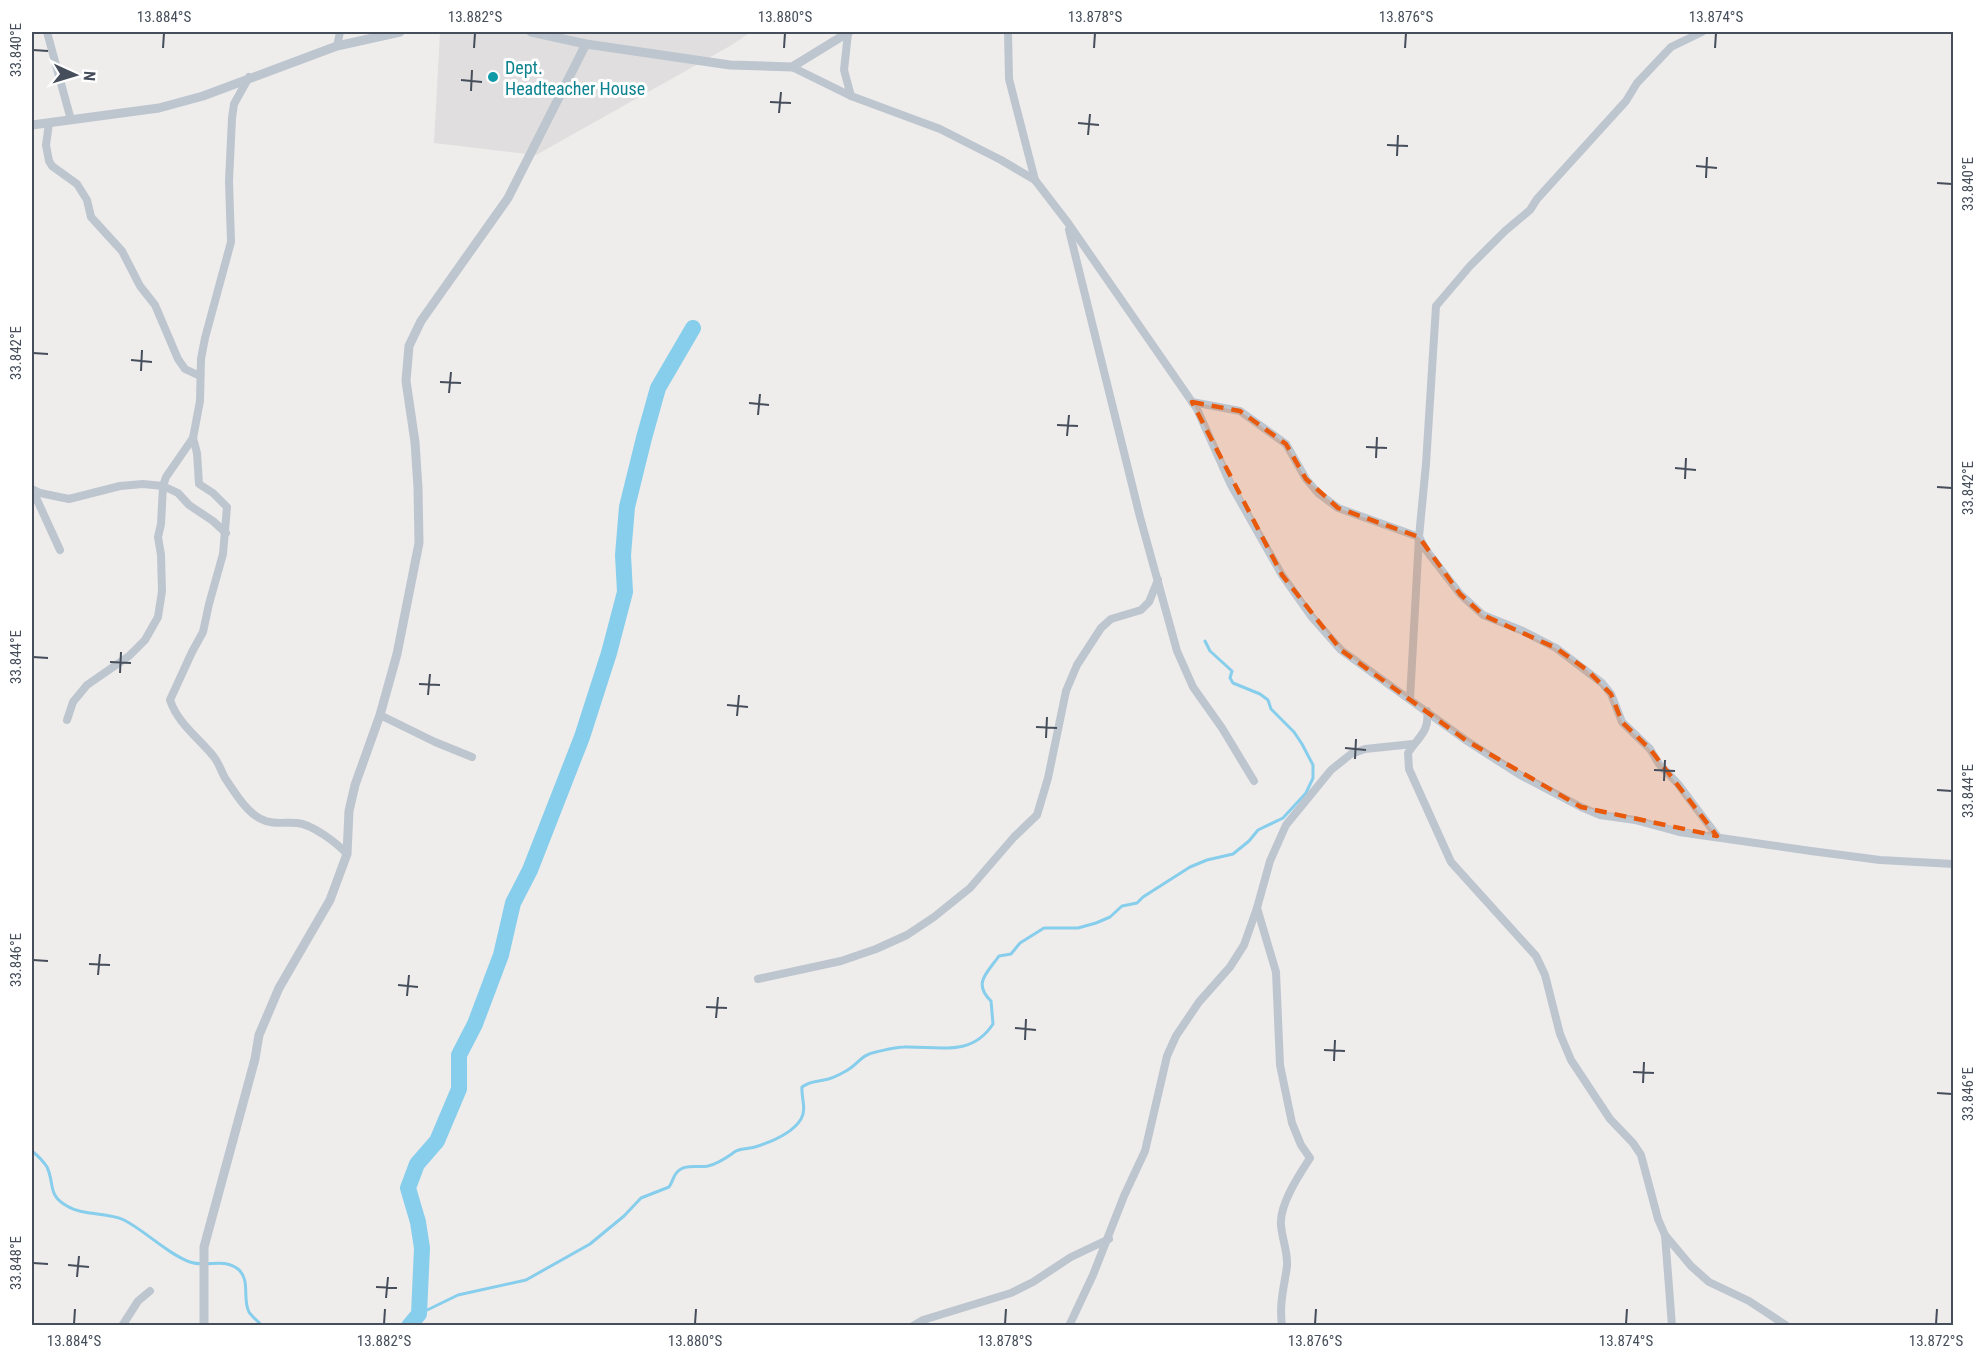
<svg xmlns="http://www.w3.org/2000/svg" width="1985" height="1357" viewBox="0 0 1985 1357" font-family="'Roboto Condensed',sans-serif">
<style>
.education{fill:#e0dede}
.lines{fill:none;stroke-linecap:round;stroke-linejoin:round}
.stream{stroke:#86ceeb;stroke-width:3}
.river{stroke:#86ceeb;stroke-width:16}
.minor{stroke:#bdc6cf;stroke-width:8}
.tertiary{stroke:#bdc6cf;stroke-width:9}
.marked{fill:#e8590c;fill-opacity:0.2;stroke:#e8590c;stroke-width:4.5;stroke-dasharray:12 8;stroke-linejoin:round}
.ticks{fill:none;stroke:#454e5a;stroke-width:2}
.culture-dot{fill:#0f9aa8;stroke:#fff;stroke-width:2}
.labels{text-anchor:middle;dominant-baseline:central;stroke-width:6;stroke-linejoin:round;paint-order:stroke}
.culture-label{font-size:18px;fill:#0d838f;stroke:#fff;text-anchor:start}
.neatline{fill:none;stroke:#454e5a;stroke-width:2}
.ticks-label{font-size:15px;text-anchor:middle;fill:#454e5a}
</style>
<rect width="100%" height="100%" fill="#efecec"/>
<!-- education -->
<path class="education" d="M440,32H751L730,46L536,155L434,143Z"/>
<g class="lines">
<!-- stream -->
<g class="stream">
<path d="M32,1151C37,1155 43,1161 47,1167C55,1184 47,1195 67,1206C83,1216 107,1212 124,1220C147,1232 166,1253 190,1262C207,1268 222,1257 238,1269C251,1280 242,1299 249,1312C252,1317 258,1321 262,1326"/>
<path d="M419,1314L458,1295L526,1280L590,1244L624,1216L641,1198L669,1187C674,1180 673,1173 681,1169C689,1164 699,1168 708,1166C720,1163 727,1157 736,1151C742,1148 749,1149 755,1147C771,1142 792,1134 801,1119C807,1108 801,1098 802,1087C810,1081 815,1082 824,1080C831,1079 839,1075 846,1071C859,1064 860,1055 876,1052C885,1050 895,1047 904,1047C937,1046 971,1058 993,1024L991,1001C972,983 988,972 999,956L1011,954L1020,943L1044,928H1078L1096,923L1110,917L1122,906L1137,903L1143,897L1190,867L1207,860L1233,854L1249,841L1258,830L1283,818L1306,793L1313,778V765L1302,744L1294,732L1271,709L1268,700L1260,694L1233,683L1230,678L1232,671L1210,651L1205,641"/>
</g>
<!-- river -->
<path class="river" d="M409,1326L419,1314L422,1248L418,1222L408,1188L417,1164L437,1141L459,1089V1055L475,1024L501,955L513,903L530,870L582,737L609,653L625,592L623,555L627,507L644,438L658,388L693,328"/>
<!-- minor -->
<g class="minor">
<path d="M47,32L71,120"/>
<path d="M1008,32L1009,79L1035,180"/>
<path d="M848,33L844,70L851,96"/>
<path d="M337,46L340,32"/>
<path d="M792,67L851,96L940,129L1001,160L1035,180L1068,223L1197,409L1231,485L1282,575L1311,616L1341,650L1467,741L1520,775L1581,807L1600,815L1635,820L1679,832L1811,851L1880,860L1954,864"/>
<path d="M249,77L234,104L232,118L229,181L231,242L205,338L201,359L200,401L193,438L197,453L199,484L213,493L227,507L223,554L209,604L203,632L192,652L170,700C178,724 199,738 214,757C219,763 221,771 225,778C234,791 246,812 261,819C272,825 284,822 297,823C312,824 337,843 347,854"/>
<path d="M49,123L46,145L49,161L52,166L77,184L87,200L91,217L122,251L140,286L155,305L178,359L185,369L200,376"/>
<path d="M1069,230L1140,517L1177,651L1193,687L1222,728L1254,781"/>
<path d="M1192,402L1240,411L1286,444L1306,479L1318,493L1338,508L1419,537L1426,550L1460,594L1483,615L1523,631L1556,648L1602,683L1611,694L1622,722L1650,749L1659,764L1678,784L1717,836"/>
<path d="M32,489L40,493L69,499L120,486L143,484L163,486L178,493L189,505L213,521L226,533"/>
<path d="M33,491L60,550"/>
<path d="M1410,699L1419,537L1426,464L1436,306L1470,266L1505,231L1530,210L1537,199L1626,101L1637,83L1671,47L1702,32"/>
<path d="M1427,711C1430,732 1418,737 1408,753L1409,769L1451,862L1536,956L1545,975L1560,1034L1571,1060L1610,1119L1633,1143L1641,1155L1658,1219L1665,1235L1672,1326"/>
<path d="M380,715L435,742L472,757"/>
<path d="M67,720L73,702L87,685L129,656L145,640L158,617L162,591L161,555L158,537L161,524L163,486L166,477L193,438"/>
<path d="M1257,908L1276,972L1280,1065L1292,1123L1301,1145L1310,1158C1299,1175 1279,1205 1281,1225C1282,1239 1288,1252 1287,1266C1284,1288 1279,1303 1282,1326"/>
<path d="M758,979L841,961L876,949L907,935L934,917L970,888L1014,837L1037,815L1048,778L1066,691L1077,665L1101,628L1111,619L1141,610L1149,602L1158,580"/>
<path d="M1665,1235L1691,1266L1709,1282L1749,1301L1787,1326"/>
<path d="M122,1326L138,1301L150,1291"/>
<path d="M913,1326L923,1320L1011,1293L1033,1282L1071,1257L1109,1239"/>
<path d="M1069,1326L1093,1275L1124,1196L1145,1151L1167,1056L1176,1036L1199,1002L1230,967L1244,945L1257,908L1270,861L1286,825L1331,770L1351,754L1365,749L1413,744"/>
</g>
<!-- tertiary -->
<g class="tertiary">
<path d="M531,32L586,44L730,65L792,67L849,32"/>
<path d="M32,125L159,108L203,96L337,46L400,32"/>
<path d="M204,1326V1247L255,1059L259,1035L279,988L330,900L347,854L349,811L355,785L380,715L397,654L419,543L418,488L415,442L406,381L409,346L421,321L508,198L586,44"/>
</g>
</g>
<!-- marked area -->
<path class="marked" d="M1192,402L1240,411L1286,444L1306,479L1338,508L1419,537L1460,594L1483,615L1556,648L1587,670L1611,694L1622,722L1650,749L1717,836L1581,807L1467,741L1341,650L1282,575Z"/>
<!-- ticks -->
<path class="ticks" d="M163,48L164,33M474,48L475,33M784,48L785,33M1094,48L1095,33M1405,48L1406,33M1715,48L1716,33M33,50L48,51M461,80L482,82M471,91L472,70M770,102L791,103M779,113L781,92M1078,123L1099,125M1088,135L1090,114M1387,145L1408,146M1397,156L1398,135M1696,166L1717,168M1706,178L1707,157M1937,183L1952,184M33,353L48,354M131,360L152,362M141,371L142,350M440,382L461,383M449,393L451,372M749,403L769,405M758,415L760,394M1057,425L1078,426M1067,436L1069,415M1366,447L1387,448M1376,458L1377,437M1675,468L1696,470M1685,479L1686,458M1937,487L1952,488M33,657L48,658M110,662L131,663M120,673L121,652M419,684L440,685M428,695L430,674M727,705L748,707M737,716L739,695M1036,727L1057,728M1046,738L1047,717M1345,748L1366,750M1355,759L1356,739M1654,770L1675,771M1664,781L1665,760M1937,790L1952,791M33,960L48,961M89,964L110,965M98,975L100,954M398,985L418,987M407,996L409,975M706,1007L727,1008M716,1018L718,997M1015,1028L1036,1030M1025,1040L1026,1019M1324,1050L1345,1051M1334,1061L1335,1040M1633,1072L1654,1073M1643,1083L1644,1062M1937,1093L1952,1094M33,1263L48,1264M68,1265L89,1267M77,1277L79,1256M376,1287L397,1288M386,1298L388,1277M74,1324L75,1309M384,1324L385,1309M695,1324L696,1309M1005,1324L1006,1309M1315,1324L1316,1309M1626,1324L1627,1309M1936,1324L1937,1309"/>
<!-- markers -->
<circle class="culture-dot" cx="493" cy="77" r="6"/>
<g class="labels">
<!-- culture labels -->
<g class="culture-label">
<text x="505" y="67">Dept.<tspan x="505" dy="21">Headteacher House</tspan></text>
</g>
</g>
<!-- border -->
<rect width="1985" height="1357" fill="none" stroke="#ffffff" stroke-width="66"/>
<!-- north arrow -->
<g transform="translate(75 75) rotate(94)" stroke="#ffffff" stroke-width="4.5" paint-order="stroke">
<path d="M0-4.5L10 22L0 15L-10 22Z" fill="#454e5a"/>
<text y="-9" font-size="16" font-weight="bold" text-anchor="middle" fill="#454e5a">N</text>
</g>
<rect x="33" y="33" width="1919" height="1291" class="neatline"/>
<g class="ticks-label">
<text x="164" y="22">13.884°S</text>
<text x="475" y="22">13.882°S</text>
<text x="785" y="22">13.880°S</text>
<text x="1095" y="22">13.878°S</text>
<text x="1406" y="22">13.876°S</text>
<text x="1716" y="22">13.874°S</text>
<text transform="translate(16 50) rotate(-90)" y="5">33.840°E</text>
<text transform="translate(1968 184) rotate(-90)" y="5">33.840°E</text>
<text transform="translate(16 353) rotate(-90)" y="5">33.842°E</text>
<text transform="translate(1968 488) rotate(-90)" y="5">33.842°E</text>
<text transform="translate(16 657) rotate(-90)" y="5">33.844°E</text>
<text transform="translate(1968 791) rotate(-90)" y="5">33.844°E</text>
<text transform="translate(16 960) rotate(-90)" y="5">33.846°E</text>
<text transform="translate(1968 1094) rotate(-90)" y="5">33.846°E</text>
<text transform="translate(16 1263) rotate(-90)" y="5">33.848°E</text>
<text x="74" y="1346">13.884°S</text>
<text x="384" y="1346">13.882°S</text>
<text x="695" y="1346">13.880°S</text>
<text x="1005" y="1346">13.878°S</text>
<text x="1315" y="1346">13.876°S</text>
<text x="1626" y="1346">13.874°S</text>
<text x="1936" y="1346">13.872°S</text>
</g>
</svg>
